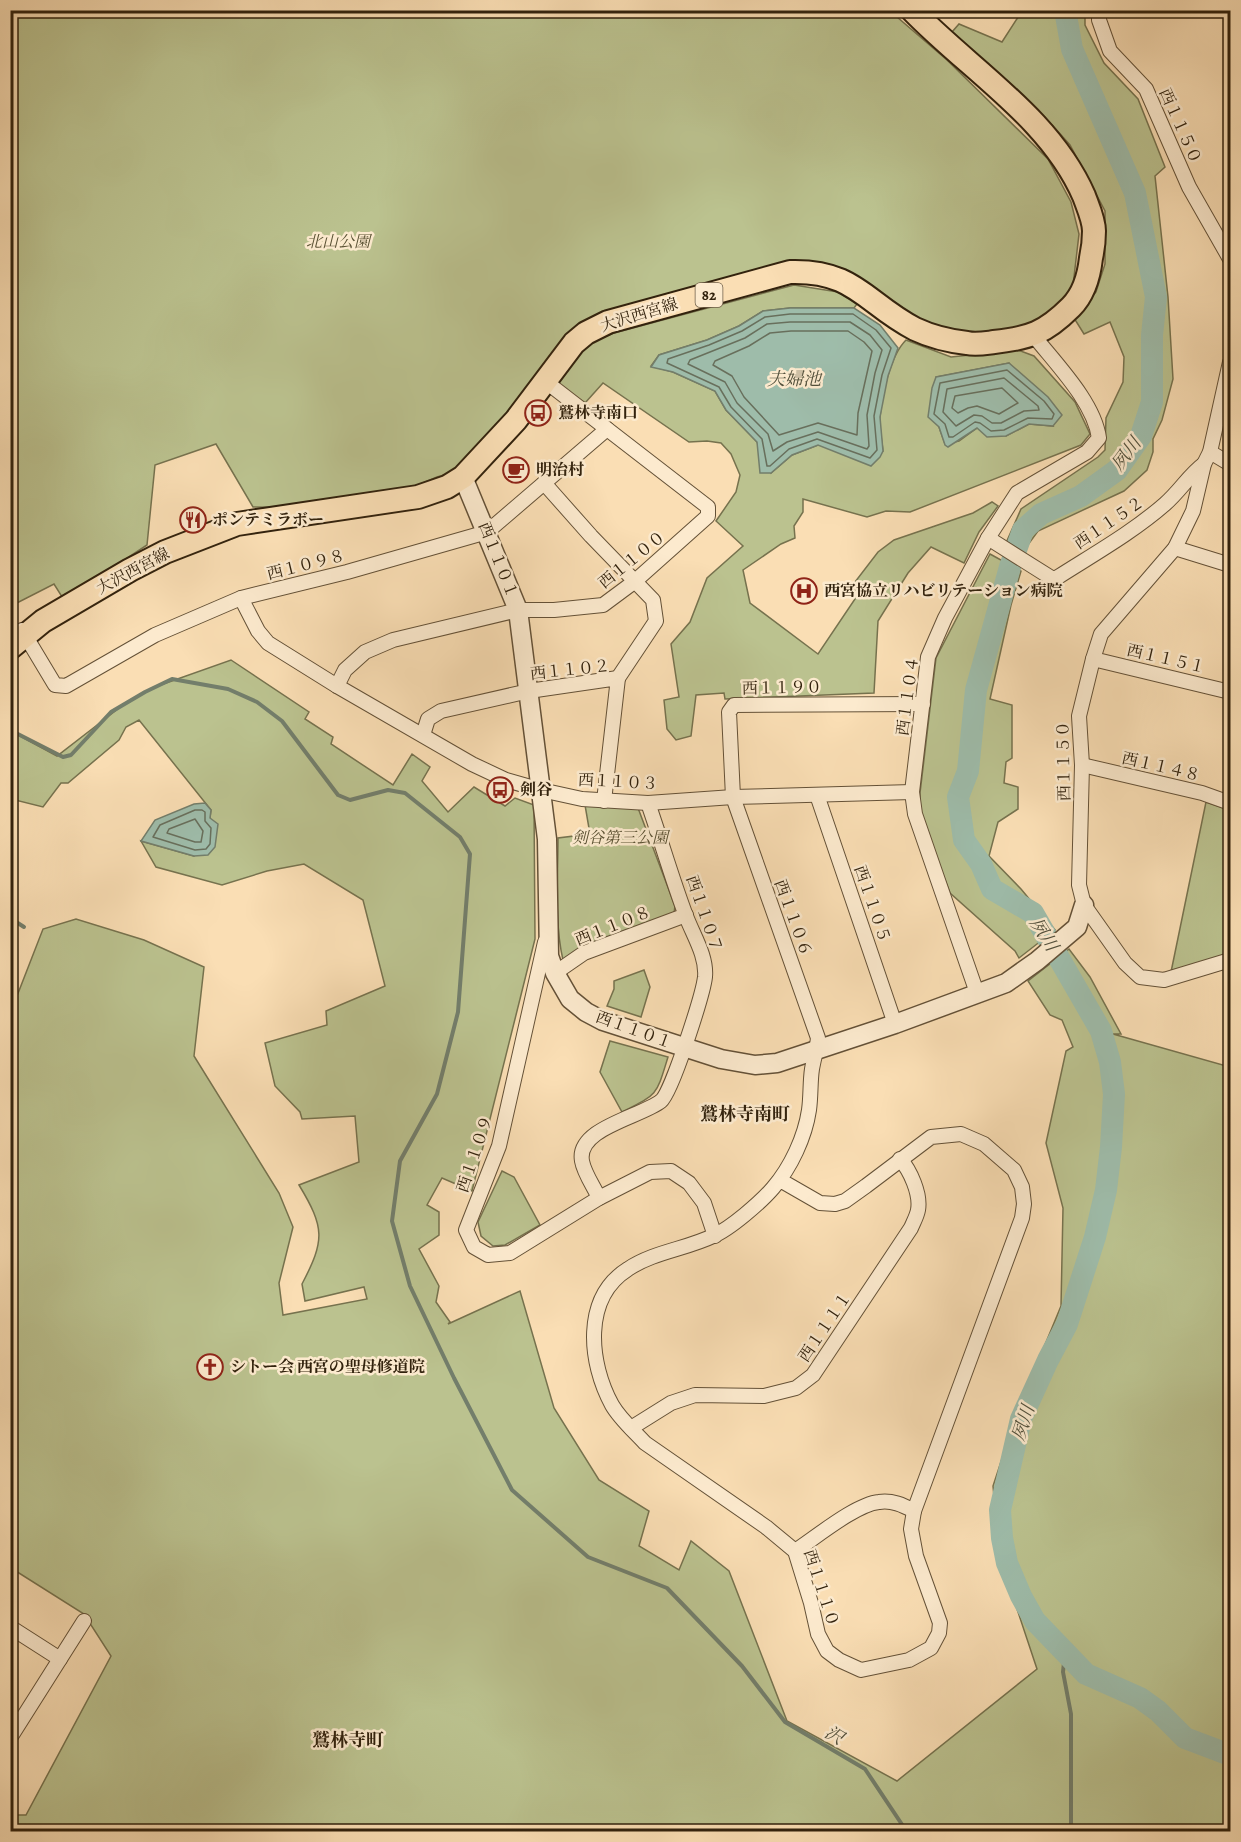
<svg xmlns="http://www.w3.org/2000/svg" width="1241" height="1842" viewBox="0 0 1241 1842" font-family="Alegreya,'Noto Serif JP',serif">
<style>
.green{fill:#bbc28f;stroke:#76724e;stroke-width:1.5;fill-rule:evenodd}
.water{fill:#9ebcaa;stroke:#737e6b;stroke-width:1.5}
.lines{fill:none;stroke-linecap:round;stroke-linejoin:round}
.shore{stroke:#686f5c;stroke-width:1.5}
.stream{stroke:#737e6b;stroke-width:4}
.river{stroke:#9ebcaa;stroke-width:22}
.minor-casing{stroke:#645137;stroke-width:16}
.tertiary-casing{stroke:#645137;stroke-width:21}
.primary-casing{stroke:#32220d;stroke-width:26}
.minor{stroke:#fceace;stroke-width:14}
.tertiary{stroke:#fceace;stroke-width:18}
.primary{stroke:#fadeb4;stroke-width:22}
.labels{text-anchor:middle;dominant-baseline:central;stroke-width:5;stroke-linejoin:round;paint-order:stroke}
.shield{fill:#fceace;stroke:#6f5e47;stroke-width:1.5}
.shield-label{font-size:15px;font-weight:bold;fill:#32220d}
.street-label{font-size:16px;fill:#32220d;stroke:#fceace}
.park-label{font-size:16px;font-style:italic;fill:#5b5234;stroke:#fceace}
.poi-label{font-size:16px;font-weight:bold;fill:#32220d;stroke:#fceace;text-anchor:start}
.water-label{font-size:18px;font-style:italic;fill:#52503c;stroke:#fceace}
.neighbourhood-label{font-size:18px;font-weight:bold;fill:#32220d;stroke:#fceace}
</style>
<rect width="100%" height="100%" fill="#fadeb4"/>
<filter id="stains"><feTurbulence type="fractalNoise" baseFrequency=".00333" numOctaves="4"/><feColorMatrix values="0 0 0 0 .2 0 0 0 0 .09 0 0 0 0 .02 0 0 0 .5 -.17"/></filter>
<radialGradient id="worn" r=".72"><stop offset=".6" stop-color="#630" stop-opacity="0"/><stop offset="1" stop-color="#630" stop-opacity=".3"/></radialGradient>
<!-- green -->
<g class="green">
<path d="M11,11H890L947,60L1048,159L1071,202L1079,234L1072,294L1049,311L1041,324L985,338L914,321L840,270L566,344L458,471L437,477L404,491L321,508L253,507L216,444L155,465L147,545L64,600L54,584L11,606Z"/>
<path d="M1022,11H1085V25L1104,63L1138,99L1165,167L1155,176L1168,297L1173,379L1162,420L1153,439V452L1147,470L1124,491L1038,531L1022,553L1006,543L1021,509L1098,457L1105,450L1106,418L1123,382L1124,357L1110,322L1084,334L1074,318L1096,292L1105,264V211L1070,145L1045,117L952,32L959,24L1002,42Z"/>
<path d="M794,285L838,292L857,304L854,308H790L763,311L739,326L707,340L659,355L651,366L673,372L715,391L726,410L757,442L771,473L792,455L818,445L883,451C882,440 879,428 880,417C882,395 890,356 906,340L951,357L1018,350L1034,356L1075,402L1090,434L1081,445L910,512L886,511L867,517L803,499V512L794,526L795,538L781,544L743,570L750,603L818,654L855,599V582L878,552L894,540L973,513L992,502L998,506L979,532L964,563L931,547L908,573L878,621L874,693L725,699L724,693L696,695L691,736L676,740L667,729L664,700L679,697L671,644L690,622L707,578L743,546L716,521L736,492L740,475L731,454L721,443L707,441L689,442L603,383L585,403L556,384L576,357L592,342L614,333ZM1009,363L1053,426L1029,424L1006,436L977,428L959,441L945,444L939,427L936,377Z"/>
<path d="M990,554L1021,571L1011,605L990,699L1012,705V758L1006,762L1004,783L1018,787V809L998,822L989,856L1021,889L1055,930L1019,958L1015,951L950,893L920,815V793L936,658Z"/>
<path d="M231,660L309,712L305,719L333,737L331,744L393,785L412,754L430,767L422,781L448,812L474,787L505,806L515,798L534,805L535,939L472,1191L442,1178L427,1205L439,1212V1235L419,1249L439,1286L436,1302L450,1322L448,1324L520,1291L554,1408L599,1480L649,1511L639,1546L679,1570L691,1541L729,1571L787,1721L897,1781L1037,1669L1000,1558L993,1486L1018,1410L1061,1306L1063,1208L1046,1143L1066,1051L1073,1047L1062,1020L1050,1015L1028,981L1069,949L1090,977L1121,1034H1113L1230,1067V1831H11V1815H26L111,1656L84,1614L11,1568L10,1014L43,929L76,919L144,940L204,967L194,1056L279,1193L293,1227L279,1283L283,1315L367,1299L364,1287L305,1301L302,1284C325,1240 325,1228 299,1185L359,1162L355,1116L302,1119L300,1112L275,1086L265,1043L327,1025L326,1011L385,986L363,900L304,864L267,871L222,885L156,867L141,841L194,856L210,818L211,810L139,720L126,727L119,740L68,783H61L43,807L11,799V731L57,756L123,705L152,688Z"/>
<path d="M1206,802L1230,810V953L1171,972Z"/>
<path d="M585,805L638,808L675,906L674,913L582,947L563,960C554,921 558,878 558,838L590,834Z"/>
<path d="M644,970L650,987L641,1017L607,1006L614,989V981Z"/>
<path d="M610,1041L668,1057C656,1096 658,1094 622,1112L600,1072Z"/>
<path d="M502,1171L514,1177L540,1225L505,1245L493,1246L481,1236L478,1222Z"/>
</g>
<!-- water -->
<g class="water">
<path d="M790,308H854L880,325L898,348L888,376L880,417L883,451L880,457L871,466L818,445L792,455L771,473H760L757,442L726,410L715,391L673,372L651,367L659,355L707,340L739,326L763,311Z"/>
<path d="M1009,363L1048,397L1062,415L1053,426L1029,424L1006,436L987,437L977,428L948,447L945,445L939,427L928,417L932,388L936,377Z"/>
<path d="M205,803L211,810L210,818L218,824L215,847L208,855L194,856L141,841L155,820L194,804Z"/>
</g>
<g class="lines">
<!-- shore -->
<g class="shore">
<path d="M790,314H853L876,330L891,348L882,375L874,416L877,450L870,458L817,439L789,449L770,466H767L762,439L731,407L719,387L667,363L668,359L709,345L742,331L765,317Z"/>
<path d="M790,322H850L870,335L882,350L875,373L867,415L869,446L867,449L818,432L787,442L773,451L768,434L737,403L725,382L688,364L690,360L745,338L767,324Z"/>
<path d="M791,331H848L864,342L872,351L858,413L857,435L818,423L779,435L744,397L732,376L713,365L715,361L749,346L770,333Z"/>
<path d="M1007,370L1044,401L1054,414L1052,419L1028,418L1004,430L991,431L980,423L975,422L953,437H949L945,424L934,414L940,383Z"/>
<path d="M1004,378L1038,406L1039,410L1024,411L1001,423H992L982,416L974,415L956,426L943,412L947,389Z"/>
<path d="M1002,388L1018,403L999,414L977,406L968,408L958,413L952,408L955,396Z"/>
<path d="M202,810L205,812V821L211,828L210,844L206,849L195,850L153,837L160,825L195,810Z"/>
<path d="M195,819L203,831L201,842H195L167,833L169,829Z"/>
</g>
<!-- stream -->
<g class="stream">
<path d="M10,730L63,757L71,755L111,712L145,692L172,679L228,689L257,702L282,721L338,795L350,800L388,790L405,793L460,837L470,854L458,1012L437,1094L400,1161L392,1221L410,1286L454,1378L512,1490L588,1557L667,1588L742,1666L785,1722L865,1769L907,1832"/>
<path d="M10,918L24,927"/>
<path d="M1065,1653L1063,1672L1071,1714V1832"/>
</g>
<!-- river -->
<path class="river" d="M1065,10L1072,49L1135,193L1156,297L1152,335V402L1141,436L1117,470L1081,496L1041,514L1023,530L1010,567L976,690L968,771L958,797L964,840L981,864L992,889L1033,913L1101,1031L1110,1062L1114,1094L1111,1147L1106,1190L1095,1237L1067,1324L1048,1360L1021,1419L1000,1510L1002,1538L1007,1563L1021,1596L1035,1621L1086,1674L1140,1698L1158,1711L1185,1738L1230,1755"/>
<!-- minor casing -->
<g class="minor-casing">
<g id="minor">
<path d="M1099,10V20L1110,51L1146,89L1189,187L1230,259"/>
<path d="M1230,362L1210,452L1204,464L1193,511L1175,548L1101,634L1093,659L1079,716L1082,765L1079,885L1084,905L1125,963L1140,977L1164,980L1230,960"/>
<path d="M1210,452L1230,464"/>
<path d="M544,483L591,536L653,600L656,621L618,678"/>
<path d="M988,538L1053,579L1058,577C1094,554 1133,532 1165,504C1180,491 1189,475 1204,464"/>
<path d="M1175,548L1230,565"/>
<path d="M241,598L258,631L268,643L337,686L472,764L506,780L541,790L582,799L648,803L733,797L912,792"/>
<path d="M22,630L55,685L66,686L155,635L241,598L347,572L487,532L607,429"/>
<path d="M1093,659L1230,692"/>
<path d="M337,686L345,670L365,652L393,640L518,610H554L603,605L634,582L708,516V507L545,381"/>
<path d="M423,735L428,719L441,711L529,691L618,678L604,801"/>
<path d="M1082,765L1202,793L1230,803"/>
<path d="M817,795L895,1024"/>
<path d="M545,942L499,1146L466,1230L474,1247L488,1255L510,1253L599,1198L650,1172L671,1171L689,1183L704,1203L715,1236"/>
<path d="M555,973L584,953L686,915"/>
<path d="M977,993L915,814L912,792L928,657L945,618L988,538L1017,493L1087,452L1099,438C1094,402 1056,364 1034,336"/>
<path d="M780,1180L820,1203L835,1204L845,1201L866,1186L931,1137L961,1134L984,1144L1014,1170L1022,1187L1024,1204L1022,1218L914,1511L911,1529L916,1556L940,1623L939,1633L931,1648L909,1660L861,1670L839,1660L827,1651L818,1634L811,1603L795,1551L766,1527L645,1443C634,1431 620,1419 612,1405C589,1363 582,1298 628,1269C653,1252 686,1249 713,1236C730,1229 761,1202 773,1188C791,1167 805,1137 809,1110C811,1096 810,1082 812,1069C814,1058 817,1048 818,1038L733,797L729,712L734,705L923,704"/>
<path d="M599,1198C594,1187 584,1173 582,1161C576,1128 641,1117 661,1101C672,1092 703,994 705,977C707,956 693,935 686,916C672,879 661,840 648,803"/>
<path d="M631,1428L671,1403L695,1395L764,1396L796,1388L813,1375L911,1228C913,1223 917,1216 918,1210C921,1194 910,1170 900,1159"/>
<path d="M795,1551C815,1538 856,1504 879,1502C892,1500 903,1505 914,1511"/>
<path d="M10,1627L60,1659"/>
<path d="M10,1738L84,1621"/>
</g>
</g>
<!-- tertiary casing -->
<g class="tertiary-casing">
<path id="tertiary" d="M463,477L518,610L547,839L549,956L555,973L570,999L586,1012L603,1021L721,1059L755,1065L777,1063L895,1024L1006,983L1037,961L1077,927L1084,905"/>
</g>
<!-- primary casing -->
<g class="primary-casing">
<path id="primary" d="M10,648L43,621L130,570L165,552L237,524L418,497L447,487L463,477L516,420L574,343L586,333L608,322L790,272C855,270 865,303 915,329C932,337 949,341 967,343C976,345 986,343 994,342C1030,338 1045,333 1071,307C1084,294 1089,276 1091,258C1093,249 1094,240 1094,231C1094,220 1088,207 1084,196C1050,118 970,70 912,10"/>
</g>
<!-- minor -->
<use href="#minor" class="minor"/>
<!-- tertiary -->
<use href="#tertiary" class="tertiary"/>
<!-- primary -->
<use href="#primary" class="primary"/>
</g>
<!-- icons -->
<defs>
<g id="bus-ring" transform="scale(1.35)"><circle r="9.5" fill="#fceace" stroke="#8f2418" stroke-width="1.5"/><path d="M-5-6H5V4H4V6H2V4H-2V6H-4V4H-5ZM-3.5-4V0h7V-4ZM-3.5 1.2v1.5H-2V1.2ZM2 1.2v1.5H3.5V1.2Z" fill="#8f2418"/></g>
<g id="cafe-ring" transform="scale(1.35)"><circle r="9.5" fill="#fceace" stroke="#8f2418" stroke-width="1.5"/><path d="M-5.5-4.5H6V0H3Q3 3.5 0 3.5H-2.5Q-5.5 3.5-5.5 0ZM3-3.2v2h1.7v-2ZM-6 4.5H4V6H-6Z" fill="#8f2418"/></g>
<g id="restaurant-ring" transform="scale(1.35)"><circle r="9.5" fill="#fceace" stroke="#8f2418" stroke-width="1.5"/><path d="M-5-6h1v4h1v-4h1v4h1v-4h1v5L-1.5 .5V6h-2V.5L-5-1ZM5-6V6H3V1.5H1.5Q1.5-4 5-6Z" fill="#8f2418"/></g>
<g id="hospital-ring" transform="scale(1.35)"><circle r="9.5" fill="#fceace" stroke="#8f2418" stroke-width="1.5"/><path d="M-5-5h3v3.5h4V-5h3V5h-3V1.5h-4V5h-3Z" fill="#8f2418"/></g>
<g id="church-ring" transform="scale(1.35)"><circle r="9.5" fill="#fceace" stroke="#8f2418" stroke-width="1.5"/><path d="M-1.2-6h2.4v3.5h3.3v2.4h-3.3V6h-2.4V-.1h-3.3v-2.4h3.3Z" fill="#8f2418"/></g>
</defs>
<g fill-rule="evenodd">
<use href="#bus-ring" x="538" y="413"/>
<use href="#cafe-ring" x="516" y="470"/>
<use href="#restaurant-ring" x="193" y="520"/>
<use href="#hospital-ring" x="804" y="591"/>
<use href="#bus-ring" x="500" y="790"/>
<use href="#church-ring" x="210" y="1367"/>
</g>
<g class="labels">
<!-- shield labels -->
<rect class="shield" x="695.5" y="283" width="27" height="24" rx="4.5"/>
<g class="shield-label">
<text x="709" y="295">82</text>
</g>
<!-- street labels -->
<g class="street-label">
<text transform="translate(1180 126) rotate(66)">西１１５０</text>
<text transform="translate(639 315) rotate(-17)">大沢西宮線</text>
<text transform="translate(1109 523) rotate(-34)">西１１５２</text>
<text transform="translate(498 560) rotate(68)">西１１０１</text>
<text transform="translate(632 560) rotate(-39)">西１１００</text>
<text transform="translate(306 565) rotate(-14)">西１０９８</text>
<text transform="translate(133 571) rotate(-28)">大沢西宮線</text>
<text transform="translate(1166 659) rotate(13)">西１１５１</text>
<text transform="translate(570 670) rotate(-6)">西１１０２</text>
<text transform="translate(782 688) rotate(-1)">西１１９０</text>
<text transform="translate(908 696) rotate(-82)">西１１０４</text>
<text transform="translate(1064 761) rotate(-91)">西１１５０</text>
<text transform="translate(1161 767) rotate(13)">西１１４８</text>
<text transform="translate(618 782) rotate(3)">西１１０３</text>
<text transform="translate(872 904) rotate(71)">西１１０５</text>
<text transform="translate(704 914) rotate(71)">西１１０７</text>
<text transform="translate(793 918) rotate(70)">西１１０６</text>
<text transform="translate(613 926) rotate(-22)">西１１０８</text>
<text transform="translate(634 1030) rotate(20)">西１１０１</text>
<text transform="translate(475 1154) rotate(-71)">西１１０９</text>
<text transform="translate(825 1327) rotate(-56)">西１１１１</text>
<text transform="translate(821 1588) rotate(72)">西１１１０</text>
</g>
<!-- park labels -->
<g class="park-label">
<text x="338" y="242">北山公園</text>
<text x="620" y="838">剣谷第三公園</text>
</g>
<!-- poi labels -->
<g class="poi-label">
<text x="558" y="413">鷲林寺南口</text>
<text x="536" y="470">明治村</text>
<text x="212" y="520">ポンテミラボー</text>
<text x="824" y="591">西宮協立リハビリテーション病院</text>
<text x="520" y="790">剣谷</text>
<text x="230" y="1367">シトー会 西宮の聖母修道院</text>
</g>
<!-- water labels -->
<g class="water-label">
<text x="794" y="379">夫婦池</text>
<text transform="translate(1126 454) rotate(-53)">夙川</text>
<text transform="translate(1044 934) rotate(58)">夙川</text>
<text transform="translate(1023 1423) rotate(-72)">夙川</text>
<text transform="translate(834 1735) rotate(30)">沢</text>
</g>
<!-- neighbourhood labels -->
<g class="neighbourhood-label">
<text x="745" y="1114">鷲林寺南町</text>
<text x="348" y="1740">鷲林寺町</text>
</g>
</g>
<!-- margin -->
<rect width="1241" height="1842" fill="none" stroke="#fadeb4" stroke-width="36"/>
<rect x="12" y="12" width="1217" height="1818" fill="none" stroke="#32220d" stroke-width="3"/>
<rect x="18" y="18" width="1205" height="1806" fill="none" stroke="#32220d" stroke-width="1.5"/>
<rect width="100%" height="100%" filter="url(#stains)"/>
<rect width="100%" height="100%" fill="url(#worn)"/>
</svg>
